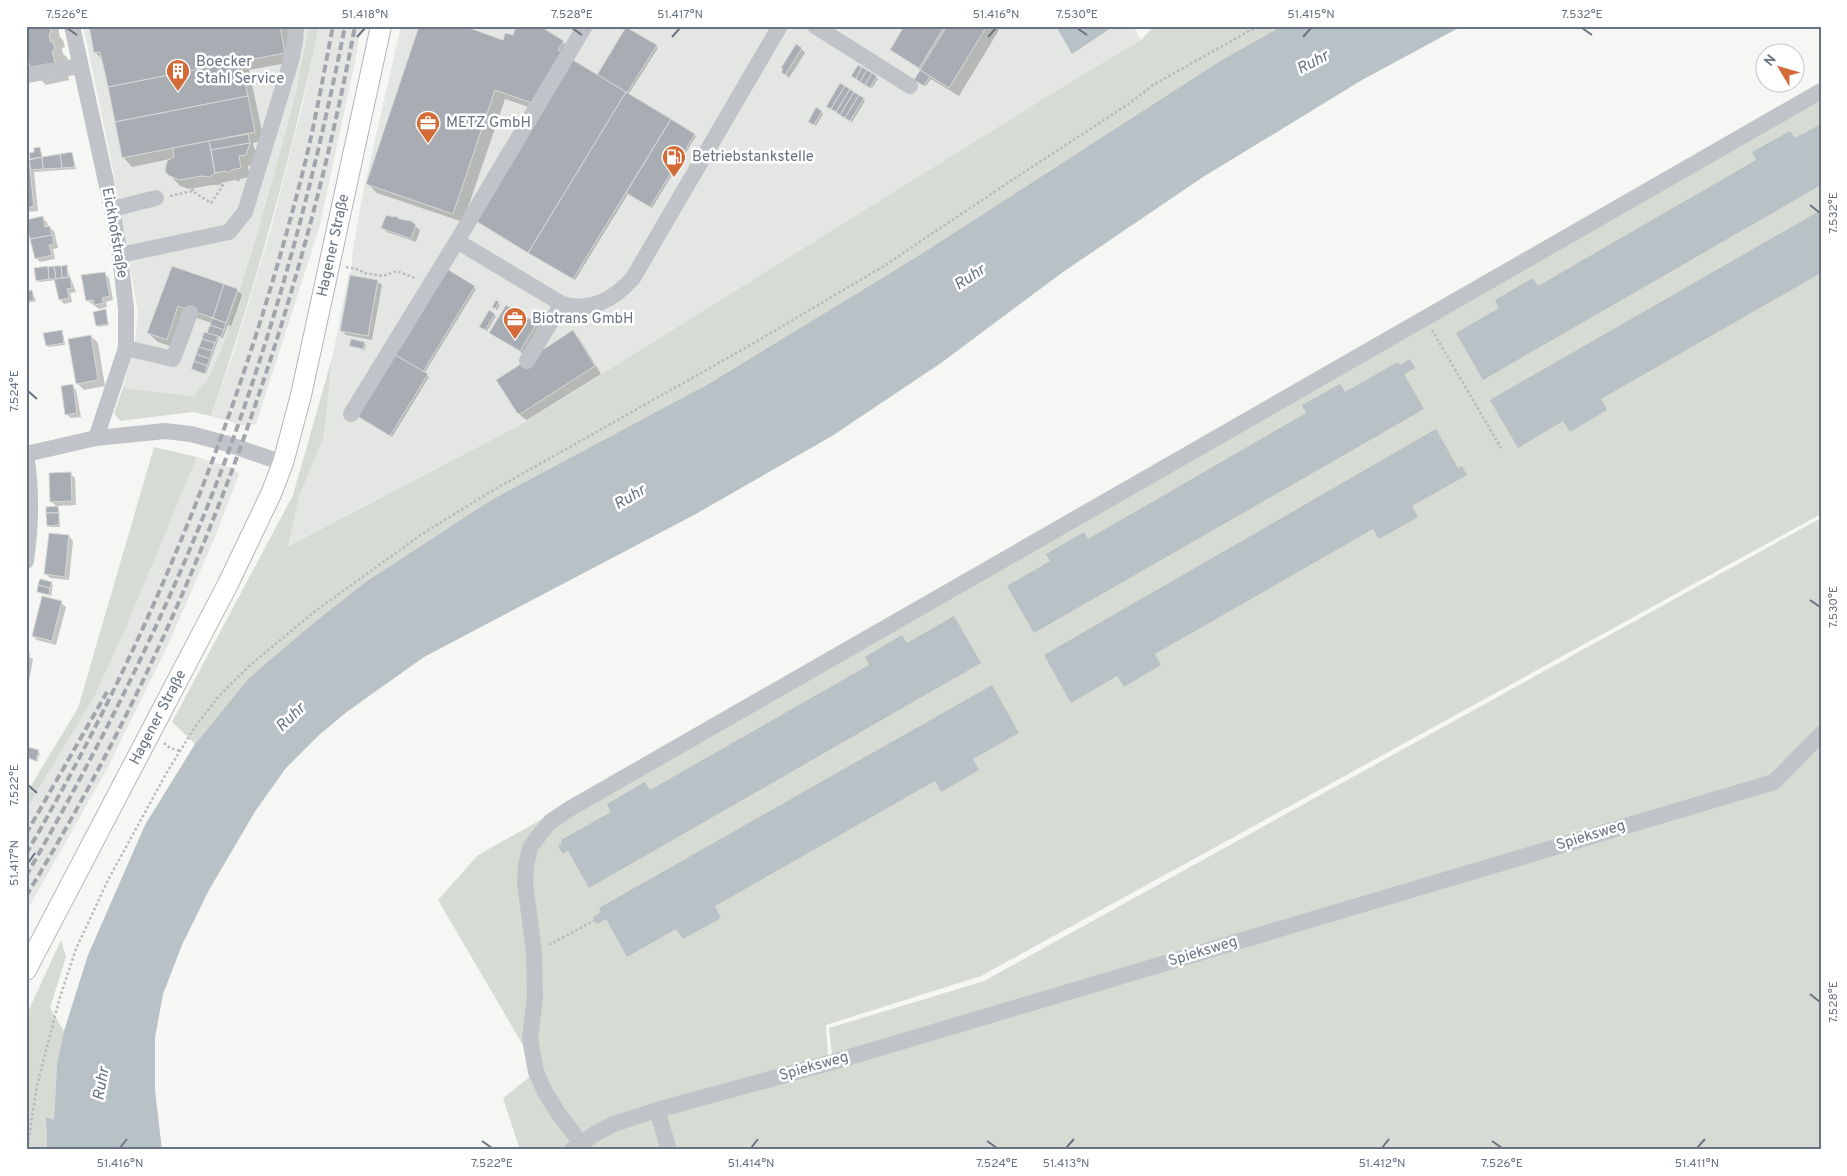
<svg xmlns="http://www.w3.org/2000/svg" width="1847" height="1176" viewBox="0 0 1847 1176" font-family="Overpass,sans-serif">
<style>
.built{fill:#e4e6e4}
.green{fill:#d6dbd4}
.water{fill:#b8c1c6}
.shadow{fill:#0003}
.building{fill:#a7adb3;stroke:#d8d8d7}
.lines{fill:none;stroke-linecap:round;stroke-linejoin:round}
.major-casing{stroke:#b2b5b9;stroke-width:22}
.path{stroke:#b8babd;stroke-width:2.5;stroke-dasharray:2.5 2.5;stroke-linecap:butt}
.minor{stroke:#c0c3c7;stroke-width:16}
.major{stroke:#fff;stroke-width:20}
.rail{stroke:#a2a6ac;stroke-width:4;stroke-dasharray:8 4;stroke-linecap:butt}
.ticks{fill:none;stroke:#697482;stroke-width:2}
.labels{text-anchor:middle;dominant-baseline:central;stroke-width:5;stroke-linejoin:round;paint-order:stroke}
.poi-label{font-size:15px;fill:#697482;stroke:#fff;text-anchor:start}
.street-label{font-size:15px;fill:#697482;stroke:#fff}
.water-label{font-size:16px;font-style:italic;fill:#64757f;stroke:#fff}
.neatline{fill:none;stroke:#697482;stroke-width:2}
.ticks-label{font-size:12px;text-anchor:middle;fill:#697482}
</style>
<rect width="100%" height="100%" fill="#f6f7f4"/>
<!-- built -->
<g class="built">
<path d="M83,26H309L294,101L258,231L222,348L207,381L193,396L123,388L135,342L138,312L111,160Z"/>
<path d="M319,26H361L355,62L319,229L256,424L242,425L211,416L234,351L270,232L302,107Z"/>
<path d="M401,26H1133L1141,40L1075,79L520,425L287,546L299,497L324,436L332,358L349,274L352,270V256L362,197Z"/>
<path d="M197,457L232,468L239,474L215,537L169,643L107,769L26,912V809L128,623Z"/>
</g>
<!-- green -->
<g class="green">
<path d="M309,26H319C291,159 255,288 211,416L193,412L120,421L114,413L123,388L193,396L207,381L222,348L258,231L294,101Z"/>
<path d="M1154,26H1282L1220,61L918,256L710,383L491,500L367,581L249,678L195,744L172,722L293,495L332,358L324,436L299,497L288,546L520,425L1075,79L1141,40Z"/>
<path d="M1821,86V514L981,976L826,1025L828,1059L583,1136L550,1091L438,900L478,855L1417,328Z"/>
<path d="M154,447L197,457L128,623L94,697L26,809V794L78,708Z"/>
<path d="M1821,518V1150H520L503,1098L536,1072L581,1143L596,1133L833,1061L829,1028L984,981Z"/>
<path d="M61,940L66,957L50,1008L64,1031L57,1063L54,1120L46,1117L47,1150H26V1016Z"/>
</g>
<!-- water -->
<g class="water">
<path d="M1056,26H1114L1072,54Z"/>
<path d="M1282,26H1462L1362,80L1203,177L1063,272L941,363L832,436L694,515L424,657L348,711L319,735L286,768L256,810L209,890L182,945L163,994L155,1038V1090L162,1150H47L46,1117L54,1120L57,1063L64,1031L88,955L145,825L195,744L249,678L315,622L367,581L491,500L710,383L918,256L1220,61Z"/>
<path d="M1821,124V185L1483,380L1456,333L1499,308L1495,300L1533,278L1538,286L1756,160L1752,152L1790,131L1795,138Z"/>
<path d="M1821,210V277L1819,274L1601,399L1607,410L1570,432L1563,421L1518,448L1490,400Z"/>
<path d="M1410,359L1415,368L1404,374L1424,409L1034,633L1007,586L1050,561L1046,554L1084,532L1088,539L1306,413L1302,405L1340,384L1345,392L1398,362L1400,365Z"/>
<path d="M1436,429L1458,468L1462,466L1467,475L1412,506L1418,517L1379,539L1373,529L1155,654L1161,665L1124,687L1117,676L1071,703L1044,655Z"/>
<path d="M954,616L981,663L589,888L568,851L563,854L558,846L562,843L561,840L611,812L607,804L645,782L650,790L869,665L865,657L902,635L907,643Z"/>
<path d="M992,685L1019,733L973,759L979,770L941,792L935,781L715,906L721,918L683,939L676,929L627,957L606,919L597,924L593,917L601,912L599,908Z"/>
</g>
<!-- shadow -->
<g class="shadow">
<path d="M26,26H58L60,37L63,40L65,47L62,48L63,54L67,57L68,64L66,65L69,80L46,85L32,71Z"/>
<path d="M90,26H287L293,62L249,70L264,141L253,143L254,148L258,153L255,164L248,166L250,177L240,179L239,182L236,180L224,182L218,185H212L189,189L180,186L171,176L170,159L132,167L123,157L103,60L95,52Z"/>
<path d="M512,26H537L563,42L572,51L567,58L598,77L656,46L658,48L628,95L696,136L652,208L628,194L575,280L479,223L543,112L505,99L463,222L377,193L368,184L504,41L514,37L516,29Z"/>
<path d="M906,26H995L999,30L959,96L931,79L926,86L917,81L921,70L891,50Z"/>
<path d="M801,48L805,53L789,78L783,72Z"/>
<path d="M876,77L878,79L872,88L855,78Z"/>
<path d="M863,99L865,101L852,122L829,108Z"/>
<path d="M821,112L823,114L816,126L811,123Z"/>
<path d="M40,149L43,158L72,153L76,169L34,172L38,211L26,212V162L29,161L31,163L30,154L36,153Z"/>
<path d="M43,218L47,222L48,227L54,231L58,248L53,249L55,259L40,262L36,258Z"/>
<path d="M399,219L415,226L420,230L416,242L387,232L383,228Z"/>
<path d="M66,266L76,292L70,293L72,302L64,304L60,299L56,280L39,282L37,281Z"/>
<path d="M104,273L109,278L113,300L106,302L107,307L99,309L88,301Z"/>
<path d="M377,281L382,285L372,340L346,335L342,331Z"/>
<path d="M474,287L476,289L424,374L429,377L392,437L358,416Z"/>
<path d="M237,290L242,295L231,326L228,325L223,338L219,337L206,374L192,368L212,323L188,315L176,348L158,342L148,333L160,300Z"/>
<path d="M32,291L36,301L27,303L26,293Z"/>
<path d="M497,302L500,305L497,310L495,309Z"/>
<path d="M507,306L541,328L525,355L491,332Z"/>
<path d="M105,311L109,325L99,327L97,325Z"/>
<path d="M494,315L496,316L487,331L483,328Z"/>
<path d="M572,331L579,338L601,374L527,420H526L518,413Z"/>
<path d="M61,332L63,333L65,345L49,347L47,345Z"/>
<path d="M91,336L98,343L105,386L84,390L77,383Z"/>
<path d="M364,343L366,345L364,350L350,346Z"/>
<path d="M72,385L76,390L81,417L71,418L66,414Z"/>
<path d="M26,420L29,429L26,430Z"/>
<path d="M70,473L75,478L76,505L56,506L59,509L60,527H50L48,525L57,507L51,501Z"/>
<path d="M69,536L73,541L69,580L50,578L46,574Z"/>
<path d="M51,583L53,585L51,596L38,591Z"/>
<path d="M61,603L66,607L56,645L37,640L33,636Z"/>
<path d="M26,655L33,659L26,698Z"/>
<path d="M28,748L40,753L37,762L26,757Z"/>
</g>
<!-- building -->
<g class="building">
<path d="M26,26H50L51,33L49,34L50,42H53L55,49L52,51L56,66L31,71L26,51Z"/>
<path d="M89,26H280L285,53L108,87L100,52L94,53Z"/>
<path d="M419,26H464L503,40L505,33L513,35L516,26H540L564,41L558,50L563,52L532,103L495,90L453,214L366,184Z"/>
<path d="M904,26H945L919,68L890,50Z"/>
<path d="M947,26H987L949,88L920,70Z"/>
<path d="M626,27L657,45L627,93L597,75Z"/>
<path d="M796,44L802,48L785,75L781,72L783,69L781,68Z"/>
<path d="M573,60L626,92L528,253L476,221Z"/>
<path d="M240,61L248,96L115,122L108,87Z"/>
<path d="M858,65L862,67L856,79L851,76Z"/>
<path d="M862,67L867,70L860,82L856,79Z"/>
<path d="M867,70L872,73L865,85L860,82Z"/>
<path d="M920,70L930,76L924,86L914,80Z"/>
<path d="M872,73L877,76L870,88L865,85Z"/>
<path d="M840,83L845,86L831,109L826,107Z"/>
<path d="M845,86L850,89L836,112L831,109Z"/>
<path d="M850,89L854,92L840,115L836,112Z"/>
<path d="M626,92L671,119L573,279L528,253Z"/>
<path d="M854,92L859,95L845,118L840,115Z"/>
<path d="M859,95L864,98L850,121L845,118Z"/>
<path d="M248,96L255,132L122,158L115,122Z"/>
<path d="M816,107L822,111L814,125L808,122Z"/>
<path d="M671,119L695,134L650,207L626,193Z"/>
<path d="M248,134L250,143L211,150L209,141Z"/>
<path d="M209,141L215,173L209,177L202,176L179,180L168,175L165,171L166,165L168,160L174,157L173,148Z"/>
<path d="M250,143L246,155L239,156L241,168L231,170L229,173L226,171L215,173L211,150Z"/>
<path d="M40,147L42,157L30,159L29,153L34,152V148Z"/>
<path d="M72,152L75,167L61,168L60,154Z"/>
<path d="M60,154L62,168L43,169L42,157Z"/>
<path d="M42,157L43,169L31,170L29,160Z"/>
<path d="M26,160H29L34,207H26Z"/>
<path d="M386,215L394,217L395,216L399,218V219L411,221L416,225L411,239L381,228Z"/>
<path d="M43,216L45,227L50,226L52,235L30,239L26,220Z"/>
<path d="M52,235L54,244L49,245L52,255L35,259L30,239Z"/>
<path d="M67,265L68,277L62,278L61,266Z"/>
<path d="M48,266L49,279L36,281L34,268Z"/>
<path d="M54,266H61L62,278L56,279Z"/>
<path d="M54,266L56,279H49L48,267Z"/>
<path d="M172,266L224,284L213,318L178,306L167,340L147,333Z"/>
<path d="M447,269L475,286L423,372L392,353Z"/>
<path d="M105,272L110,296L102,298L104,303L94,305L93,300L86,301L81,275Z"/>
<path d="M350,275L378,280L368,336L340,331Z"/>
<path d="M70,277L72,288L67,289L69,298L59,300L54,279Z"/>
<path d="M224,284L238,289L226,323L213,318Z"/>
<path d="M32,290L34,300L26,302V291Z"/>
<path d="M496,300L499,302L495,309L492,307Z"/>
<path d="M506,305L537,323L520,351L489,333Z"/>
<path d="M106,309L108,324L96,326L93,312Z"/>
<path d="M489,310L495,314L485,330L479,327Z"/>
<path d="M212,318L226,323L224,330L210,325Z"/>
<path d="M210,325L224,330L221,337L207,333Z"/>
<path d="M62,330L64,343L46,346L43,333Z"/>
<path d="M573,330L595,366L520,414L517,413L496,380Z"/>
<path d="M204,332L218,336L215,343L202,339Z"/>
<path d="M91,335L98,380L76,384L68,339Z"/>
<path d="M202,339L215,343L212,351L199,347Z"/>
<path d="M351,339L365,342L363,349L349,346Z"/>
<path d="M199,347L212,351L210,359L196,354Z"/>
<path d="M392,353L428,374L390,436L354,414Z"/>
<path d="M196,354L210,359L207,366L194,361Z"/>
<path d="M194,361L207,366L205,374L191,369Z"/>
<path d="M73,384L77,413L65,415L61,386Z"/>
<path d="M71,472L72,501L50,502L49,473Z"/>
<path d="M58,506L59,513H46V507Z"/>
<path d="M46,513H59V525L47,526Z"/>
<path d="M49,533L69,535L65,577L44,574Z"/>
<path d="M40,579L52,582L50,588L38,585Z"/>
<path d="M38,585L50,588L49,595L37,592Z"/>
<path d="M42,596L62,601L52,641L32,636Z"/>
<path d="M26,653L30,654L26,672Z"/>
<path d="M27,747L39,750L36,761L26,757Z"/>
</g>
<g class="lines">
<!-- major casing -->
<g class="major-casing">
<g id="major">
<path id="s1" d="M26,970L228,584L271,494L283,463L301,395L381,26"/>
</g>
</g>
<!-- path -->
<g class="path">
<path d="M192,191L196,183L212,180L223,186"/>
<path d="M170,196L192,191L211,203L228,178L239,179"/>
<path d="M346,267L360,270L363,273L383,276L397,271L417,279"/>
<path d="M1432,330L1501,448"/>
<path d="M164,743L170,748L180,751"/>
<path d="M549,945L595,920"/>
<path d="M27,1150L37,1085L60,997L76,949L108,880L167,772L195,727L218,697L249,666L314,612L422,534L490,492L747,347L884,266L1003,186L1130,103L1153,85L1258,26"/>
</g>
<!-- minor -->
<g class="minor">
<path d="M72,26L112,209L120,255L126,309V348L96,438"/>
<path d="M585,26L457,241L562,304C592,312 613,300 633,278L780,26"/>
<path d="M815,26L910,86"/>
<path d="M26,75L80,66"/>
<path d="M112,209L156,198"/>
<path d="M120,255L229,232L245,212L291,61L295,42L296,26"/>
<path d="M126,348L173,359L190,313"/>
<path d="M527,361L562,304"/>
<path d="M351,414L457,241"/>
<path d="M26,561C31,525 32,489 26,454L96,438L165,431L191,434L228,444L283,463"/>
<path d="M657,1110L669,1150"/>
<path d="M581,1143L558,1113L545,1092L536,1072L530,1039L535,997L534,952L525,883L526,866L530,848L540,834L550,822L571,808L1821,91"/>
<path d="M572,1150L596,1133L614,1124L657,1110L833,1062L1774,782L1821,734"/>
</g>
<!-- major -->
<use href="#major" class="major"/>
<!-- rail -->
<g class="rail">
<path d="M26,834L107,692"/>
<path d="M26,854C149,643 240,416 301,179C314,129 323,77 333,26"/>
<path d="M26,876C106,737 177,593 232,442C281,306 317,167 345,26"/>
<path d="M26,896C188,632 298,330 355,26"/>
</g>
</g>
<!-- ticks -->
<path class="ticks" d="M67,28L77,35M572,28L582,35M1077,28L1087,35M1582,28L1592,35M357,37L365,28M672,37L680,28M988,37L996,28M1303,37L1311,28M1810,205L1820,213M28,391L37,399M1810,600L1820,607M28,785L37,793M28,863L35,853M1810,994L1820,1002M482,1141L492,1148M987,1141L997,1148M1492,1141L1502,1148M120,1148L127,1139M751,1148L758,1139M1066,1148L1074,1139M1382,1148L1389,1139M1697,1148L1705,1139"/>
<!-- icons -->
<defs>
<g id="building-pin" transform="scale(1.25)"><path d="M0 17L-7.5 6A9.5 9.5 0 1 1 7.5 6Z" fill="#d36b38" stroke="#fff"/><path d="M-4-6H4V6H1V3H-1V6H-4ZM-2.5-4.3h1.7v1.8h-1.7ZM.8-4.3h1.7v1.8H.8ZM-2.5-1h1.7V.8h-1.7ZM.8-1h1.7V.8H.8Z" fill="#fff"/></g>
<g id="office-pin" transform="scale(1.25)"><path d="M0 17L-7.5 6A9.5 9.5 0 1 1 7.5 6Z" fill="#d36b38" stroke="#fff"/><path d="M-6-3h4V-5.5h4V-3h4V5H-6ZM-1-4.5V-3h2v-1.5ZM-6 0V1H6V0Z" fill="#fff"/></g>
<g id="fuel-pin" transform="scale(1.25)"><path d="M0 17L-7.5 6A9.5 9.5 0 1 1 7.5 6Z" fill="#d36b38" stroke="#fff"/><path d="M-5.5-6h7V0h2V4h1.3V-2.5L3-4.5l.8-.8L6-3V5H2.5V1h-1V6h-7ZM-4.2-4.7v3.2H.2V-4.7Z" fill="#fff"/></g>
</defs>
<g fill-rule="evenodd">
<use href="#building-pin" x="178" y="71"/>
<use href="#office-pin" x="428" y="123"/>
<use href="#fuel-pin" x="674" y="157"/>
<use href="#office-pin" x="515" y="319"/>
</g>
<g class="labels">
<!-- poi labels -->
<g class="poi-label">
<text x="196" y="62">Boecker<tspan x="196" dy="17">Stahl Service</tspan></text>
<text x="446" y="123">METZ GmbH</text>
<text x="692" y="157">Betriebstankstelle</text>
<text x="532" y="319">Biotrans GmbH</text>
</g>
<!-- street labels -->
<g class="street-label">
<text transform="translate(114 233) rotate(80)">Eickhofstraße</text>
<text stroke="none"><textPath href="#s1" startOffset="792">Hagener Straße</textPath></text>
<text stroke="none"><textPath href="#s1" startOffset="285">Hagener Straße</textPath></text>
<text transform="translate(1591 836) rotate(-17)">Spieksweg</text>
<text transform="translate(1203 952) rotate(-17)">Spieksweg</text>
<text transform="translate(814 1067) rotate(-16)">Spieksweg</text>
</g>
<!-- water labels -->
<g class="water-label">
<text transform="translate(1313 63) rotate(-27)">Ruhr</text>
<text transform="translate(970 278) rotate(-33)">Ruhr</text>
<text transform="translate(630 498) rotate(-31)">Ruhr</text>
<text transform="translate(291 718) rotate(-44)">Ruhr</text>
<text transform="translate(102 1084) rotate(-80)">Ruhr</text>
</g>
</g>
<!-- border -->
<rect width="1847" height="1176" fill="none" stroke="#ffffff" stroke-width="55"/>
<!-- north arrow -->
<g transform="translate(1780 68) rotate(308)"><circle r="24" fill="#ffffff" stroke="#c3c7cd"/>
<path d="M0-4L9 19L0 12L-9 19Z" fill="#d36b38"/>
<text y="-8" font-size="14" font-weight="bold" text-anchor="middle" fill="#697482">N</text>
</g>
<rect x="28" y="28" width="1792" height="1120" class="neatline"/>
<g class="ticks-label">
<text x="67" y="18">7.526°E</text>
<text x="365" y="18">51.418°N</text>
<text x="572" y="18">7.528°E</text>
<text x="680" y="18">51.417°N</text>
<text x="996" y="18">51.416°N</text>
<text x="1077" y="18">7.530°E</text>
<text x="1311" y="18">51.415°N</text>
<text x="1582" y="18">7.532°E</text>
<text transform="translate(1833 213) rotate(-90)" y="4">7.532°E</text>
<text transform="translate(14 391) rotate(-90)" y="4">7.524°E</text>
<text transform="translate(1833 607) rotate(-90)" y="4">7.530°E</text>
<text transform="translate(14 785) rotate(-90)" y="4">7.522°E</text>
<text transform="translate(14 863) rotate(-90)" y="4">51.417°N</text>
<text transform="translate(1833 1002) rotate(-90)" y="4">7.528°E</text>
<text x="120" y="1167">51.416°N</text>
<text x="492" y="1167">7.522°E</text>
<text x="751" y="1167">51.414°N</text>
<text x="997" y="1167">7.524°E</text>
<text x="1066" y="1167">51.413°N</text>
<text x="1382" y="1167">51.412°N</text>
<text x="1502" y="1167">7.526°E</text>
<text x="1697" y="1167">51.411°N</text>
</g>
</svg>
